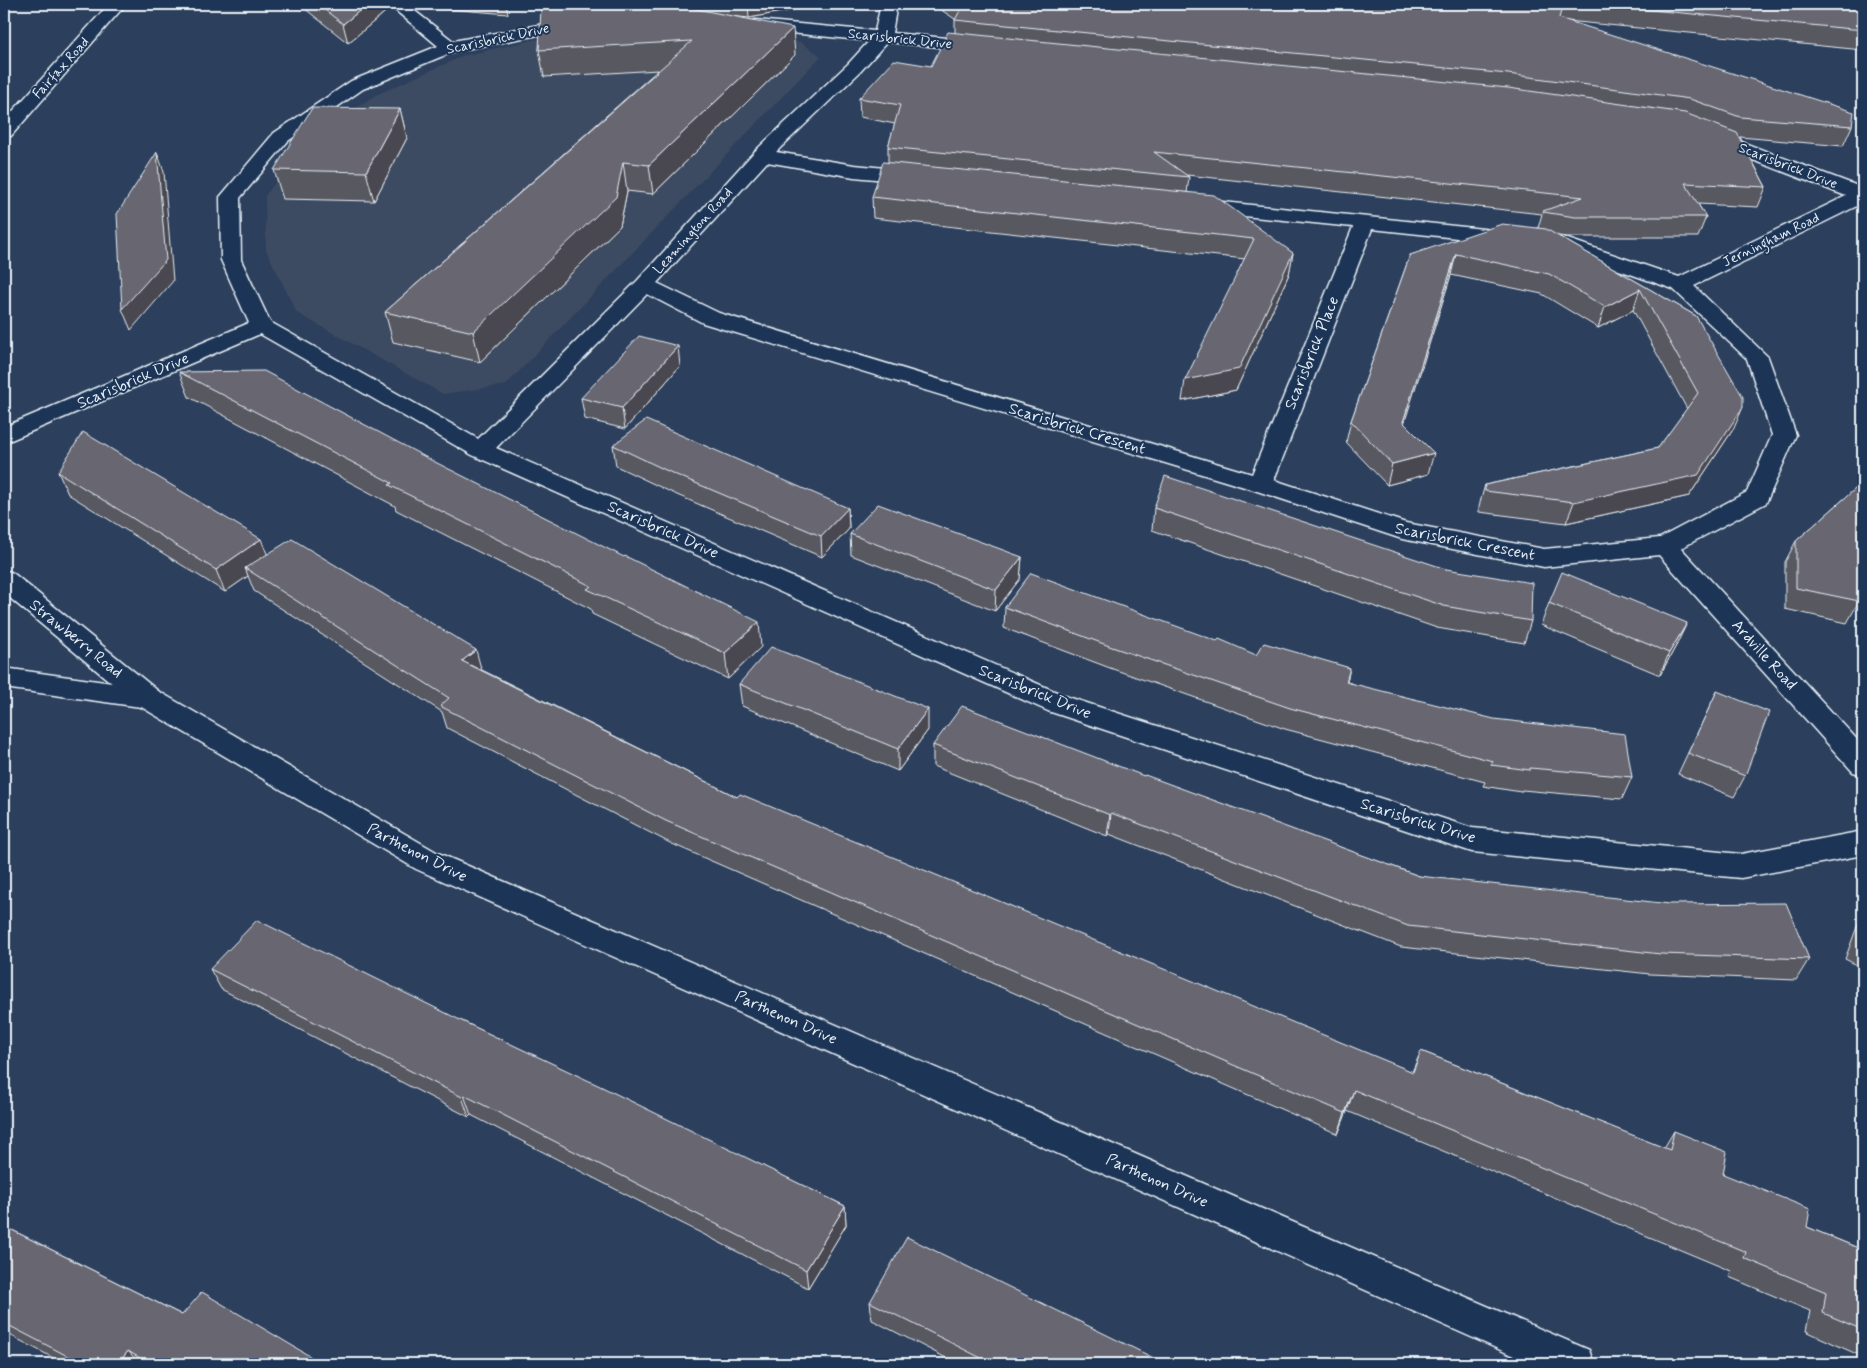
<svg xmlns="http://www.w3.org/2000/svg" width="1867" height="1368" viewBox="0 0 1867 1368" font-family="Mynerve,sans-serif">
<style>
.built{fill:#3e4b62}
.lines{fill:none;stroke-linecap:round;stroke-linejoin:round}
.minor-casing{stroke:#e8f1f8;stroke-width:3}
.secondary-casing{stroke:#e8f1f8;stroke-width:3}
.minor{fill:#1d3557;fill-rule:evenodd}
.secondary{fill:#1d3557;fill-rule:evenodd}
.wall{fill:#595861;stroke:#e8f1f8}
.shaded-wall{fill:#48474f;stroke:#e8f1f8}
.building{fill:#676671;stroke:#e8f1f8}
.labels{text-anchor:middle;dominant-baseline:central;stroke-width:4;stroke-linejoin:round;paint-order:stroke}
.far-street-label{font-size:14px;fill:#e8f1f8;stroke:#1d3557}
.street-label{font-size:16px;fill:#e8f1f8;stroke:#1d3557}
</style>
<rect width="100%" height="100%" fill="#2c3f5c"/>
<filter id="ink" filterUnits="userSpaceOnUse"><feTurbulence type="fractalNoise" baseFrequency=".02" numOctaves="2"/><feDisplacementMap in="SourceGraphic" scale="10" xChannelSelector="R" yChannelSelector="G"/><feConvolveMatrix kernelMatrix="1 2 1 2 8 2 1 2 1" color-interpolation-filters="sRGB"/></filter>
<g filter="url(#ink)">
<!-- built -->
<path class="built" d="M683,27L800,42L821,56L506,385L443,394L297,313L266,250L265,196L309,138L376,95L463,56L546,37Z"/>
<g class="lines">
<!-- minor casing -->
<g class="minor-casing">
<g id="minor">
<path d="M109,4H126L11,136L4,138V121Z"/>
<path d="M388,4H406L453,41L576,18L582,19L585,23L582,27L576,28L455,51L363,89L288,141L240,198L241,260L270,322L478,439L637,281L755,151L848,64L869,41L750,29L747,25L750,21L756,20L875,31L881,4H897L892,33L980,41L986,42L989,46L986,50L980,51L887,42L860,72L776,152L854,165L917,171L924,173L927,177L924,181L917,183L854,177L767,162L657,283L719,313L1252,474L1353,227L1194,211L1187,209L1184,205L1187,201L1194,199L1562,237L1679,277L1846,196L1704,141L1702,137L1704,133L1711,131L1718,133L1863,188V203L1694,286L1768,357L1796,435L1766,503L1681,548L1863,746V775L1853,772L1659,555L1544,567L1402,539L1251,489L703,323L647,294L496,448L1068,697L1472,828L1741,854L1863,831V855L1741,878L1472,852L1048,711L472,455L260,334L4,443V427L249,323L221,260L220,197L274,133L351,81L438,46ZM1372,229L1559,249L1673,289L1747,359L1772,435L1747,492L1660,538L1544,549L1406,523L1274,480Z"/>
<path d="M4,668L148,688L158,691L162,698L158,705L148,708L4,688Z"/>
</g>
</g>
<!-- secondary casing -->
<g class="secondary-casing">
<path id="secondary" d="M4,570L13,573L158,691L438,853L1589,1350L1594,1364H1532L416,869L138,705L4,593Z"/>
</g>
<!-- minor -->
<use href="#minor" class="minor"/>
<!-- secondary -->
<use href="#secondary" class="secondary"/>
</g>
<!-- wall -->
<g class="wall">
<path d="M299,4H389L390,8L348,43Z"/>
<path d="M408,4H506L508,14L412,6Z"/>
<path d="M544,4H824L749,18L731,16L795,55L653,194L627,191L620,226L480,362L393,342L385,312L658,70L544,77L539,50L544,7Z"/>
<path d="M932,4H1863V50L1567,21L1852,126L1843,146L1740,137L1766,187L1758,207L1698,204L1706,217L1698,237H1568L1558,236L1696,316L1734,428L1689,496L1566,523L1479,512V506L1485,485L1658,448L1687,409L1633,310L1598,328L1542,294L1451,275L1404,423L1428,474L1387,485L1346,442L1351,421L1410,255L1538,228L1542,214L1187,175L1189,177L1187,193L1293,253L1289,274L1236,390L1182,401L1245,259L873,218L872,197L888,162V147L895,124L860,117L859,98L931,66L955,33V19Z"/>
<path d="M400,109L407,138L374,201L283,199L274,170Z"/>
<path d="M680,366L625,429L585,419L581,398Z"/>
<path d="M179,372L761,647L728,679L592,614L591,609L396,510L395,506L189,397Z"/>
<path d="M1863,427V561L1858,566L1859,601L1847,623L1785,609V562L1796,541L1861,484L1859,437Z"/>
<path d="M613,445L848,508L849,529L822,557L677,495L616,466Z"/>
<path d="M58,472L267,554L482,670L737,797L1412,1072L1421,1051L1664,1148L1674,1131L1723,1174L1807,1227L1863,1250V1357L1806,1331L1810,1311L1729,1277L1731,1271L1347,1111L1338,1134L670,843L447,728L442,712L254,591L248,576L225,592L68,494Z"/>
<path d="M1154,508L1446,569L1531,621L1524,643L1437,628L1152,530Z"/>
<path d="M850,534L1022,557L1020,579L995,611L851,555Z"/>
<path d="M1549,603L1677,644L1660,675L1541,625Z"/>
<path d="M1005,607L1256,655L1350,668L1347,682L1632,777L1622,799L1522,790L1521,792L1483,786L1485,782L1285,729L1110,668L1004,628Z"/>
<path d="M739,684L928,730L898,771L742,706Z"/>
<path d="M1717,691L1745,776L1734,797L1678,774Z"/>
<path d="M933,745L1144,776L1419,876L1809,959L1796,980L1650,974L1401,947L1109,834L1107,836L933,766Z"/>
<path d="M1863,913V968L1845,959L1861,916Z"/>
<path d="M210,969L462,1021L845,1206L846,1225L808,1288L471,1115L469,1117L221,989Z"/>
<path d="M4,1226L182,1315L323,1364H65L4,1332Z"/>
<path d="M870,1302L1166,1364H958L872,1320Z"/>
</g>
<!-- shaded-wall -->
<g class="shaded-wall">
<path d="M368,4H389L390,8L348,43L343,24Z"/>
<path d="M544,4H568L547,21Z"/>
<path d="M671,4H698L700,27Z"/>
<path d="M748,4H824L749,18Z"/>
<path d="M793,28L795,55L653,194L649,165Z"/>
<path d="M400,109L407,138L374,201L366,172Z"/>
<path d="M157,152L164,172L173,281L131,330L122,309Z"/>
<path d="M623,162L627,191L620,226L480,362L473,332Z"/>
<path d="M1293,253L1289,274L1236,390L1182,401L1185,380Z"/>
<path d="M1456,254L1451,275L1398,443L1403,422Z"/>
<path d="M1640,289L1633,310L1598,328L1605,307Z"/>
<path d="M678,346L680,366L625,429L622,408Z"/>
<path d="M1743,407L1734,428L1689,496L1566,523L1574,502Z"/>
<path d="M1434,453L1428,474L1387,485L1392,464Z"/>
<path d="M848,508L849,529L822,557L821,536Z"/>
<path d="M261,539L270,561L245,568L248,576L225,592L216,570Z"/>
<path d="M1863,550V561L1846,577L1858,556Z"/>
<path d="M1022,557L1020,579L995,611L996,590Z"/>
<path d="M759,622L761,647L728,679L725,653Z"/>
<path d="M1687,623L1677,644L1660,675L1669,653Z"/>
<path d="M476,650L482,672L462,661Z"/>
<path d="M928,709V730L898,771V749Z"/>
<path d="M1111,813L1109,834L1107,836L1110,815Z"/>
<path d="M1354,1090L1347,1111L1338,1134L1345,1113Z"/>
<path d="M464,1095L471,1115L469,1117L462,1097Z"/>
<path d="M845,1206L846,1225L808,1288L806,1270Z"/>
<path d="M128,1351L140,1364H118Z"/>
</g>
<!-- building -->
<g class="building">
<path d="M317,4H368L343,24Z"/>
<path d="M561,4H674H671L793,28L649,165L623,162L616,197L473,332L385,312L692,41L539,50L541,8Z"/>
<path d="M961,4H1563L1559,18L1854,112L1852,126L1740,117L1690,99L1508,74L955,20L963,5Z"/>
<path d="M1587,4H1863V30Z"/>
<path d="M948,32L1508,88L1685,113L1737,133L1766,187L1685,183L1706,217H1575L1543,212V211L1583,197L1154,152L1189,177L888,147L900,105L859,98L894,60L931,66Z"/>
<path d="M312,108L400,109L366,172L274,170Z"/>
<path d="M157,152L166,260L122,309L117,214Z"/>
<path d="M883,162L1214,195L1293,253L1239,369L1185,380L1254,239L872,197Z"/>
<path d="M1502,224L1546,229L1696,316L1743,397V407L1698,475L1574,502L1485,491V485L1658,448L1698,393L1640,289L1605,307L1549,274L1456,254L1403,422L1434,453L1392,464L1351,421L1410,255Z"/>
<path d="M639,336L678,346L622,408L581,398Z"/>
<path d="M264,371L431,460L624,557L625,556L759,622L725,653L587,589L591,586L389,485L392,483L179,372Z"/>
<path d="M646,420L848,508L821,536L674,474L613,445Z"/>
<path d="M83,432L261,539L216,570L58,472Z"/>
<path d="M1165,476L1446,569L1532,583L1531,621L1444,606L1154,508Z"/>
<path d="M1863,482V550L1858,556L1859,601L1796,588V541Z"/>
<path d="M878,504L1022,557L996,590L850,534Z"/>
<path d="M292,539L476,650L462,661L737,797L740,794L1413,1072L1421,1051L1670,1150L1674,1131L1727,1152L1723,1174L1810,1209L1807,1227L1863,1250V1330L1823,1313L1826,1292L1744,1258L1746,1252L1354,1090L1345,1113L666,821L440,706L449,698L245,568Z"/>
<path d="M1562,572L1687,623L1669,653L1549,603Z"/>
<path d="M1031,573L1217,641L1219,639L1256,655L1264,643L1350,668L1346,682L1494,719L1625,734L1632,777L1530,768V770L1491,765L1493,761L1290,708L1112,647L1005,607Z"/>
<path d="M771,647L928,709L898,749L739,684Z"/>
<path d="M1717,691L1769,712L1745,776L1688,753Z"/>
<path d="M962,706L1144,776L1145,775L1419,876L1670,904L1786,903L1809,959L1661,954L1408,926L1111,813L1110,815L933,745Z"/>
<path d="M257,920L462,1021L602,1087L845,1206L806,1270L464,1095L462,1097L210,969Z"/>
<path d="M1863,928V941L1859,939Z"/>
<path d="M4,1226L182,1315L202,1292L323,1364H150L128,1351L118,1364H83L4,1323Z"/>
<path d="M907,1237L1166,1364H993L870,1302Z"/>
</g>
</g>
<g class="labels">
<!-- far-street labels -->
<g class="far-street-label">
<text transform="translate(498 39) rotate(-12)">Scarisbrick Drive</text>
<text transform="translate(900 39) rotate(6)">Scarisbrick Drive</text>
<text transform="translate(61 68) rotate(-48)">Fairfax Road</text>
<text transform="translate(1788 166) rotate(21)">Scarisbrick Drive</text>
<text transform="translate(693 231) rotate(-48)">Leamington Road</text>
<text transform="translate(1771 240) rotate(-26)">Jerningham Road</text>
</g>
<!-- street labels -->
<g class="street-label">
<text transform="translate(1312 353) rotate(-68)">Scarisbrick Place</text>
<text transform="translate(133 381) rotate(-23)">Scarisbrick Drive</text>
<text transform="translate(1077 429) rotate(17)">Scarisbrick Crescent</text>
<text transform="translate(663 530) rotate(24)">Scarisbrick Drive</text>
<text transform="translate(1465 542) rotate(11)">Scarisbrick Crescent</text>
<text transform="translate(76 639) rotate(39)">Strawberry Road</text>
<text transform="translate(1764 655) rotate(48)">Ardville Road</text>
<text transform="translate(1035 692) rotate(22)">Scarisbrick Drive</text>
<text transform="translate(1418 821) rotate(17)">Scarisbrick Drive</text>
<text transform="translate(417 853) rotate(27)">Parthenon Drive</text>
<text transform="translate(786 1018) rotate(24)">Parthenon Drive</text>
<text transform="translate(1157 1181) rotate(24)">Parthenon Drive</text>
</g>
</g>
<!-- margin -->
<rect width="1867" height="1368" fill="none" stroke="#1d3557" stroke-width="20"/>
<rect x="10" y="10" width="1847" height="1348" fill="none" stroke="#e8f1f8" stroke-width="2" filter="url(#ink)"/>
</svg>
